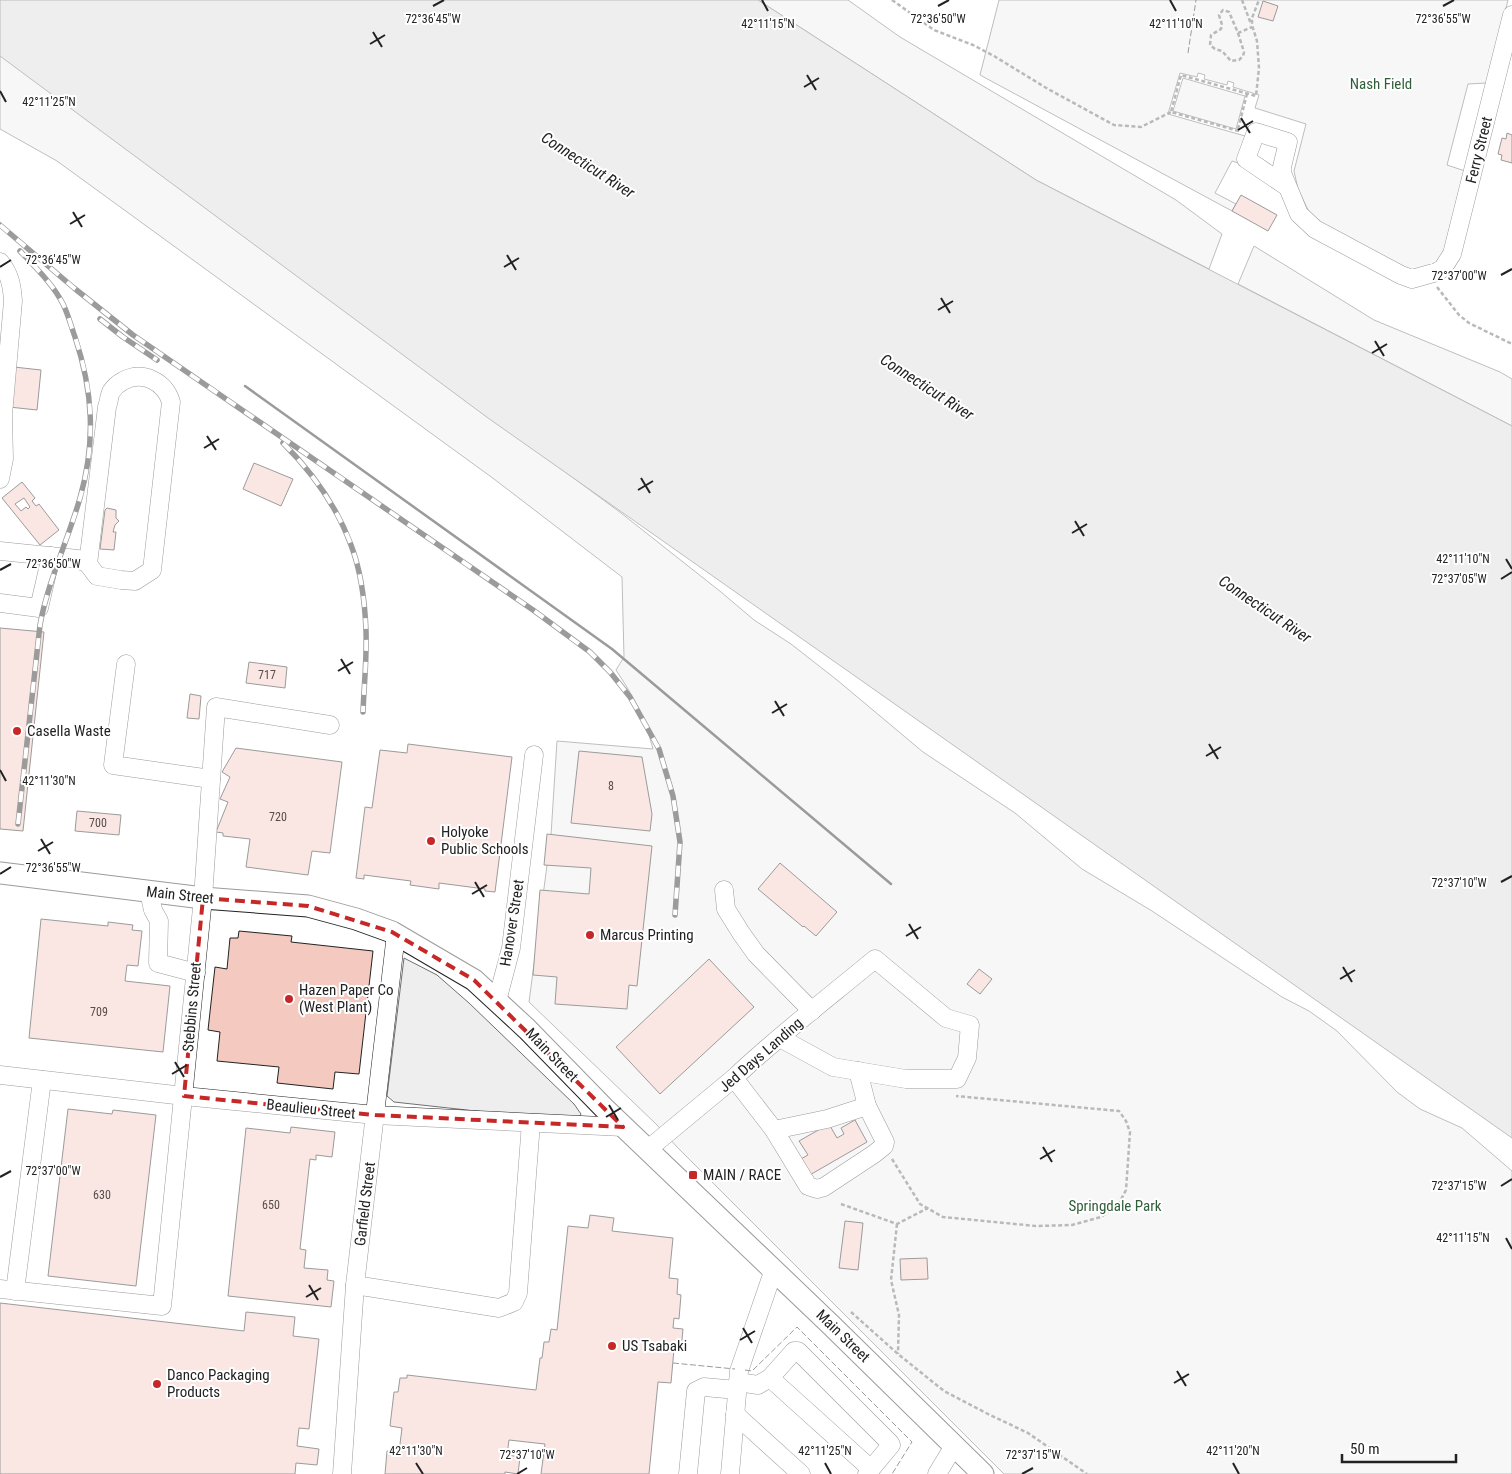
<svg xmlns="http://www.w3.org/2000/svg" width="1512" height="1474" viewBox="0 0 1512 1474" font-family="'Roboto Condensed',sans-serif">
<style>
.green{fill:#eee;stroke:#6f6f6f}
.water{fill:#d9d9d9;stroke:#6f6f6f}
.building{fill:#f3c9c0;stroke:#222;fill-rule:evenodd}
.lines{fill:none;stroke-linecap:round;stroke-linejoin:round}
.minor-casing{stroke:#222;stroke-width:19}
.major-casing{stroke:#222;stroke-width:23}
.path{stroke:#646464;stroke-width:2.5;stroke-dasharray:4 2.5;stroke-linecap:butt}
.minor{stroke:#fff;stroke-width:18}
.major{stroke:#fff;stroke-width:21}
.rail-casing{stroke:#222;stroke-width:5.5}
.rail{stroke:#fff;stroke-width:4;stroke-dasharray:11;stroke-linecap:butt}
.fence{stroke:#222;stroke-width:1;stroke-dasharray:6 2.5;stroke-linecap:butt}
.wall{stroke:#222;stroke-width:2.5}
.marked{fill:none;stroke:#c62828;stroke-width:4;stroke-dasharray:10 6;stroke-linejoin:round}
.ticks{fill:none;stroke:#222;stroke-width:2}
.poi-dot{fill:#c62828;stroke:#fff;stroke-width:2}
.labels{text-anchor:middle;dominant-baseline:central;stroke-width:4;stroke-linejoin:round;paint-order:stroke}
.number-label{font-size:12px;fill:#564c4a}
.park-label{font-size:15px;fill:#2f5e38;stroke:#fff}
.street-label{font-size:15px;fill:#222;stroke:#fff}
.poi-label{font-size:15px;fill:#222;stroke:#fff;text-anchor:start}
.water-label{font-size:16px;font-style:italic;fill:#222;stroke:#fff}
.ticks-label{font-size:12px;text-anchor:middle;fill:#222;stroke:#fff;stroke-width:4;stroke-linejoin:round;paint-order:stroke}
</style>
<rect width="100%" height="100%" fill="#fff"/>
<!-- green -->
<g class="green">
<path d="M758,0H848L900,37L1176,200L1222,234L1209,269L1036,180Z"/>
<path d="M999,0H1508L1487,83L1468,84L1447,165L1465,171L1447,249L1436,263L1416,273L1318,221L1309,212L1298,189L1294,171L1306,124L1255,108L1259,95L1233,87L1234,83L1228,81L1227,85L1204,79L1205,75L1198,73L1197,77L1180,73L1168,114L1245,136L1238,163L1232,161L1215,193L1236,204L1232,211L980,75Z"/>
<path d="M0,55L621,513L721,592L754,620L791,644L837,680L923,752L1015,813L1082,869L1152,911L1282,997L1309,1011L1337,1031L1397,1092L1420,1109L1462,1128L1512,1171V1474H1004L677,1147L656,1124L529,1002L551,835L557,741L653,749C645,718 634,697 616,670L624,657L622,577L494,479L57,161L0,129Z"/>
<path d="M1183,78L1245,96L1236,129L1173,111Z"/>
<path d="M1254,246L1374,320L1500,372L1512,379V426L1238,284Z"/>
<path d="M404,958L437,975L469,1003L574,1104L581,1114L576,1122L394,1102L387,1096Z"/>
</g>
<!-- water -->
<path class="water" d="M0,0H758L1036,180L1512,426V1138L488,418L0,56Z"/>
<!-- building -->
<g class="building">
<path d="M1263,1L1278,6L1273,21L1258,17Z"/>
<path d="M1507,133L1512,135V163L1501,160L1502,155L1498,154L1502,138L1506,139Z"/>
<path d="M1241,195L1277,215L1268,231L1232,211Z"/>
<path d="M14,367L41,370L37,410L9,407Z"/>
<path d="M254,463L293,479L281,506L243,489Z"/>
<path d="M22,482L35,498L32,501L36,506L39,504L59,530L40,545L2,498ZM24,498L30,507L28,509L26,507L21,511L15,504Z"/>
<path d="M107,508L116,510V518L119,521L115,525L113,532H116L114,550L100,549L105,510Z"/>
<path d="M0,628L44,632L23,831L0,829Z"/>
<path d="M249,662L287,667L285,688L246,683Z"/>
<path d="M190,694L201,696L199,719L187,718Z"/>
<path d="M408,744L512,757L495,892L485,891V889L439,883V889L410,885L411,881L364,875V879L356,878L365,807L372,808L380,750L407,753Z"/>
<path d="M236,748L342,762L330,853L312,851L308,875L246,867L250,839L223,836V833L216,832L228,802L220,799L230,777L222,772Z"/>
<path d="M579,751L642,757L652,814L650,831L571,823Z"/>
<path d="M77,811L121,815L119,835L75,831Z"/>
<path d="M547,834L652,846L637,986L629,985L627,1009L555,1004L557,977L533,975L540,890L589,894L591,868L544,865Z"/>
<path d="M780,863L837,912L816,936L804,926L803,927L758,889Z"/>
<path d="M41,919L108,926V922L133,925L132,930L142,931L138,966L127,965L125,981L170,986L163,1052L29,1038Z"/>
<path d="M239,931L292,936L291,942L373,951L359,1074L335,1072L333,1089L277,1083L279,1067L217,1061L220,1032L208,1030L215,967L227,969L230,938H238Z"/>
<path d="M709,959L754,1007L660,1094L616,1047Z"/>
<path d="M979,969L992,979L980,994L967,984Z"/>
<path d="M68,1109L112,1114L113,1110L156,1115L136,1286L48,1276Z"/>
<path d="M855,1120L867,1142L808,1176L799,1160L808,1155L799,1141L829,1124L837,1138L844,1134L841,1128Z"/>
<path d="M291,1127L335,1132L332,1157L316,1155V1160L310,1159L300,1249L306,1250L304,1268L328,1270L327,1280L334,1281L331,1307L228,1296L246,1128L290,1133Z"/>
<path d="M590,1215L614,1218L612,1231L673,1238L669,1278L678,1279L677,1294L681,1295L679,1319L674,1318L673,1328L683,1329L681,1350L674,1349L671,1383L658,1382L649,1474H541L545,1444L509,1440L507,1455L520,1457L518,1474L505,1472V1474H385L387,1451L399,1452L402,1428L390,1426L394,1392H398L400,1378H407V1375L536,1390L540,1358H542L544,1342H549L551,1329L557,1330L568,1226L588,1228Z"/>
<path d="M845,1221L863,1223L858,1270L839,1268Z"/>
<path d="M927,1258L928,1279L901,1280L900,1259Z"/>
<path d="M0,1303L244,1331L246,1312L295,1317L293,1336L319,1339L309,1429L299,1428L297,1446L319,1449L317,1465L296,1463L295,1474H0Z"/>
</g>
<g class="lines">
<!-- minor casing -->
<g class="minor-casing">
<g id="minor">
<path d="M1286,186L1246,159L1256,132L1288,142L1282,167V173L1299,214L1315,229L1401,275L1412,279L1437,272L1443,268L1452,254L1512,15"/>
<path d="M0,262C10,274 12,286 13,301L3,415L4,459L0,479"/>
<path d="M0,551L78,559L88,564L97,576L121,580L135,581L152,570L171,402C165,382 143,370 123,381C119,383 114,387 111,392C109,396 109,402 107,407L88,564"/>
<path d="M0,603L39,608L51,556"/>
<path d="M126,664L113,765L211,779"/>
<path d="M724,890L726,909L741,933L756,954L812,1011"/>
<path d="M149,892L153,910L159,921L158,963L196,973"/>
<path d="M497,1001L511,948L534,755"/>
<path d="M0,1075L184,1096L375,1115L623,1127"/>
<path d="M734,1078L774,1130L808,1186L817,1189L824,1187L874,1154L884,1146L885,1142L867,1106L858,1071"/>
<path d="M774,1130L827,1119L867,1106"/>
<path d="M647,1150L734,1078C778,1036 828,998 875,959L946,1018L970,1025L967,1058L957,1079H906L833,1067L780,1038"/>
<path d="M355,1285L499,1308L514,1302L518,1293L531,1123"/>
<path d="M0,1289L162,1306L203,898L216,707L330,725"/>
<path d="M15,1291L42,1080"/>
<path d="M770,1378L794,1351H798L890,1443L891,1445L871,1469"/>
<path d="M738,1382L758,1385L770,1378L871,1469L867,1474"/>
<path d="M735,1414L801,1474"/>
<path d="M342,1474L355,1285L396,934"/>
<path d="M688,1474L696,1391L704,1387L737,1390"/>
<path d="M730,1474L739,1371L774,1269"/>
<path d="M937,1474L954,1446"/>
</g>
</g>
<!-- major casing -->
<g class="major-casing">
<path id="major" d="M0,873L203,898L308,906L356,919L392,932L474,980L527,1029L604,1108L830,1324L983,1474"/>
</g>
<!-- path -->
<g class="path">
<path d="M892,0L934,30L973,45L994,56L1048,89L1114,125L1141,127L1171,112"/>
<path d="M1242,0L1251,24"/>
<path d="M1238,33L1244,52L1243,56L1239,60L1231,61L1222,51L1215,49L1210,45L1211,35L1221,29L1222,25L1219,15L1223,10L1229,12L1238,33L1252,27"/>
<path d="M1238,129L1247,94"/>
<path d="M1239,131L1171,112L1181,75L1256,96L1259,68L1257,41L1252,25V18L1259,0"/>
<path d="M1437,287L1459,315L1469,323L1512,344"/>
<path d="M892,1159L920,1204L943,1217L1036,1226L1072,1225L1101,1217L1118,1205L1126,1190L1130,1132L1126,1121L1119,1111L956,1096"/>
<path d="M841,1204L897,1224L928,1208"/>
<path d="M897,1224L891,1280L899,1315L898,1354"/>
<path d="M851,1312L898,1354L944,1391L988,1414L1028,1433L1087,1474"/>
</g>
<!-- minor -->
<use href="#minor" class="minor"/>
<!-- major -->
<use href="#major" class="major"/>
<!-- rail casing -->
<g class="rail-casing">
<g id="rail">
<path d="M0,225L74,288L133,335L533,610L590,652L610,672L630,697L659,749L673,796L680,842L675,915"/>
<path d="M100,319L123,337L157,360"/>
<path d="M283,443C311,471 337,507 351,545C361,571 365,603 366,631C367,658 364,685 363,712"/>
<path d="M18,824L40,625C48,581 68,540 80,498C96,442 93,391 75,337C71,326 68,314 63,304C53,284 35,267 20,251"/>
</g>
</g>
<!-- rail -->
<use href="#rail" class="rail"/>
<!-- fence -->
<g class="fence">
<path d="M1188,53L1196,0"/>
<path d="M673,1363L735,1369"/>
<path d="M745,1370L752,1371L797,1327L912,1442L892,1474"/>
</g>
<!-- wall -->
<path class="wall" d="M245,386L612,649L891,884"/>
</g>
<!-- marked area -->
<path d="M0 0H1512V1474H0ZM203,898L308,906L392,932L474,980L623,1127L375,1115L184,1096Z" fill="#fff" fill-opacity=".55" fill-rule="evenodd"/>
<path class="marked" d="M203,898L308,906L392,932L474,980L623,1127L375,1115L184,1096Z"/>
<!-- ticks -->
<path class="ticks" d="M762,0L768,11M1170,0L1176,11M433,6L444,0M938,6L949,0M1443,6L1454,0M373,32L382,47M370,44L385,35M807,75L816,90M804,87L819,78M0,91L6,102M1241,118L1250,133M1238,130L1253,121M73,212L82,227M70,224L85,215M507,255L516,270M0,267L11,260M504,267L519,258M1501,275L1512,269M941,298L950,313M938,310L953,301M1375,341L1384,356M1372,353L1387,344M207,436L216,450M204,448L219,439M641,478L650,493M638,490L653,481M1075,521L1084,536M1072,533L1087,524M1506,559L1512,569M0,570L11,564M1501,579L1512,572M341,659L350,674M338,671L353,662M775,701L784,716M772,713L787,704M1209,744L1218,759M1206,756L1221,747M0,770L6,781M41,839L50,854M38,851L53,842M0,874L11,867M475,882L484,897M1501,882L1512,876M472,894L487,885M909,924L918,939M906,936L921,927M1343,967L1352,982M1340,979L1355,970M175,1062L184,1077M172,1074L187,1065M609,1105L618,1120M606,1117L621,1108M1043,1147L1052,1162M1040,1159L1055,1150M0,1177L11,1171M1501,1186L1512,1179M1506,1238L1512,1249M309,1285L318,1300M306,1297L321,1288M743,1328L752,1343M740,1340L755,1331M1177,1371L1186,1386M1174,1383L1189,1374M416,1463L423,1474M825,1463L831,1474M1233,1463L1239,1474M517,1474L527,1468M1022,1474L1033,1468"/>
<!-- markers -->
<g class="poi-dot">
<circle cx="17" cy="731" r="5"/>
<circle cx="431" cy="841" r="5"/>
<circle cx="590" cy="935" r="5"/>
<circle cx="289" cy="999" r="5"/>
<rect x="688" y="1170" width="10" height="10" rx="2.5"/>
<circle cx="612" cy="1346" r="5"/>
<circle cx="157" cy="1384" r="5"/>
</g>
<g class="labels">
<!-- number labels -->
<g class="number-label">
<text x="267" y="675">717</text>
<text x="611" y="786">8</text>
<text x="278" y="817">720</text>
<text x="98" y="823">700</text>
<text x="99" y="1012">709</text>
<text x="102" y="1195">630</text>
<text x="271" y="1205">650</text>
</g>
<!-- park labels -->
<g class="park-label">
<text x="1381" y="84">Nash Field</text>
<text x="1115" y="1206">Springdale Park</text>
</g>
<!-- street labels -->
<g class="street-label">
<text transform="translate(1479 150) rotate(-76)">Ferry Street</text>
<text transform="translate(180 895) rotate(6)">Main Street</text>
<text transform="translate(512 923) rotate(-81)">Hanover Street</text>
<text transform="translate(192 1007) rotate(-85)">Stebbins Street</text>
<text transform="translate(552 1055) rotate(46)">Main Street</text>
<text transform="translate(761 1055) rotate(-41)">Jed Days Landing</text>
<text transform="translate(311 1109) rotate(6)">Beaulieu Street</text>
<text transform="translate(365 1204) rotate(-83)">Garfield Street</text>
<text transform="translate(843 1336) rotate(44)">Main Street</text>
</g>
<!-- poi labels -->
<g class="poi-label">
<text x="27" y="731">Casella Waste</text>
<text x="441" y="832">Holyoke<tspan x="441" dy="17">Public Schools</tspan></text>
<text x="600" y="935">Marcus Printing</text>
<text x="299" y="990">Hazen Paper Co<tspan x="299" dy="17">(West Plant)</tspan></text>
<text x="703" y="1175">MAIN / RACE</text>
<text x="622" y="1346">US Tsabaki</text>
<text x="167" y="1375">Danco Packaging<tspan x="167" dy="17">Products</tspan></text>
</g>
<!-- water labels -->
<g class="water-label">
<text transform="translate(588 165) rotate(33)">Connecticut River</text>
<text transform="translate(927 387) rotate(33)">Connecticut River</text>
<text transform="translate(1265 609) rotate(34)">Connecticut River</text>
</g>
</g>
<g class="ticks-label">
<text x="433" y="23">72°36'45"W</text>
<text x="938" y="23">72°36'50"W</text>
<text x="1443" y="23">72°36'55"W</text>
<text x="768" y="28">42°11'15"N</text>
<text x="1176" y="28">42°11'10"N</text>
<text x="49" y="106">42°11'25"N</text>
<text x="53" y="264">72°36'45"W</text>
<text x="1459" y="280">72°37'00"W</text>
<text x="1463" y="563">42°11'10"N</text>
<text x="53" y="568">72°36'50"W</text>
<text x="1459" y="583">72°37'05"W</text>
<text x="49" y="785">42°11'30"N</text>
<text x="53" y="872">72°36'55"W</text>
<text x="1459" y="887">72°37'10"W</text>
<text x="53" y="1175">72°37'00"W</text>
<text x="1459" y="1190">72°37'15"W</text>
<text x="1463" y="1242">42°11'15"N</text>
<text x="416" y="1455">42°11'30"N</text>
<text x="825" y="1455">42°11'25"N</text>
<text x="1233" y="1455">42°11'20"N</text>
<text x="527" y="1459">72°37'10"W</text>
<text x="1033" y="1459">72°37'15"W</text>
</g>
<!-- scale -->
<path d="M1342 1454v8h114v-8" fill="none" stroke="#222222" stroke-width="2.5"/>
<text x="1350" y="1454" font-size="15" fill="#222222" stroke="#ffffff" stroke-width="4" paint-order="stroke">50 m</text>
</svg>
